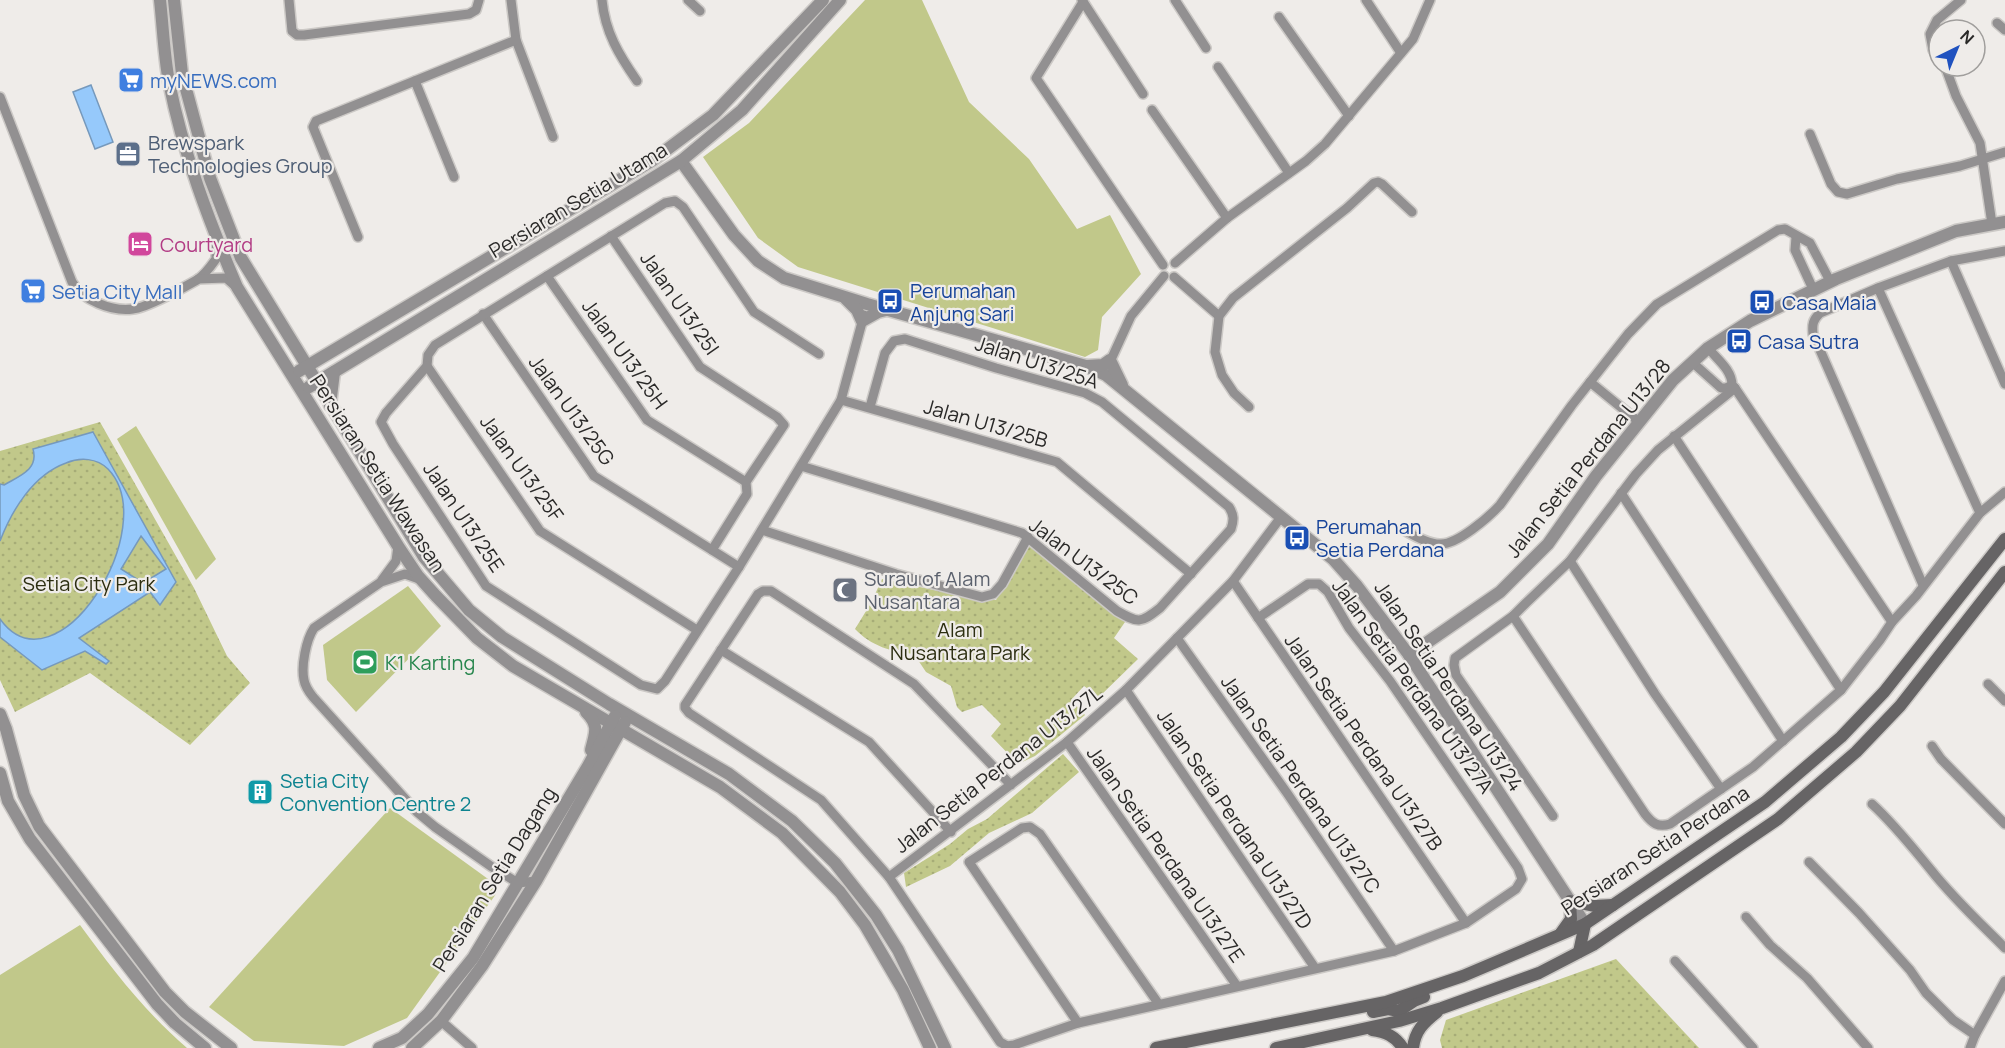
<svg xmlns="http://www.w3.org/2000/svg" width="2005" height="1048" viewBox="0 0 2005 1048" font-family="Manrope,sans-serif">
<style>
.green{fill:#c1c88a}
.park{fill:url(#park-dots)}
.water{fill:#96c9fb;stroke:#7699bc;stroke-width:1.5;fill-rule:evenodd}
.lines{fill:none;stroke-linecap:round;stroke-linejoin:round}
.minor-casing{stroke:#ccc9c6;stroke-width:12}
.tertiary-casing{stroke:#ccc9c6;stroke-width:15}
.secondary-casing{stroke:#ccc9c6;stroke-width:15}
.minor{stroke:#929091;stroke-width:9}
.tertiary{stroke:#929091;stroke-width:12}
.secondary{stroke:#666465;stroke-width:12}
.labels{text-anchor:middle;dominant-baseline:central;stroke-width:4.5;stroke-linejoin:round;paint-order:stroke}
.shop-label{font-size:20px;fill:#366cbe;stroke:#efece9;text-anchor:start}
.service-label{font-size:20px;fill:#4e5e75;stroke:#efece9;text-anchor:start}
.street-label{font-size:20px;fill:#2a2928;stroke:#efece9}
.hotel-label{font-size:20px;fill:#b23c85;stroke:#efece9;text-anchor:start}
.transit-label{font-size:20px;fill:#164399;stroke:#efece9;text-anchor:start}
.worship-label{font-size:20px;fill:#5b616d;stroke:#efece9;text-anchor:start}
.park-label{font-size:20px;fill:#2c2e11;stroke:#efece9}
.leisure-label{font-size:20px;fill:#27864d;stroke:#efece9;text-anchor:start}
.culture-label{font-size:20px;fill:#0d838f;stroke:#efece9;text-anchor:start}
</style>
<defs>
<pattern id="park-dots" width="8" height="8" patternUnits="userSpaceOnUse" patternTransform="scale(1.5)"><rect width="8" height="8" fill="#c1c88a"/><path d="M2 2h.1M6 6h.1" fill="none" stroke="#a6ac77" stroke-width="1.8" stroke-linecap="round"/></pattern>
</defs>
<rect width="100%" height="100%" fill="#efece9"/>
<!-- green -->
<g class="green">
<path d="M865,0H922L969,102L1029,159L1077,229L1110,215L1141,274L1102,317L1098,350L1085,357L798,267L758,238L703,157L749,123Z"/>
<path d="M136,426L216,559L196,580L117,439Z"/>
<path d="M408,586L441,626L356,712L327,680L323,645Z"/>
<path d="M390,808L495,884L496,894L407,1018L344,1046L254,1041L209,1007Z"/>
<path d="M80,925C112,969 145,1012 187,1048H0V975Z"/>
</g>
<!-- park -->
<g class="park">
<path d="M100,422L194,588L227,656L250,683L190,745L90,673L15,712L0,680V451Z"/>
<path d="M1034,546L1125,622L1114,638L1138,659L1099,697L1084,686L1071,700L1085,715L1035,756L1018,764L991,736L1001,724L982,705L962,712L957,707L951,686L926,672L914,654C892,652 871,646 855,629L871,603L882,579L967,597L996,600L1003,589L1021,549Z"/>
<path d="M1063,754L1079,772L1032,813L989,833L950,866L906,887L904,873L950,844L968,829L987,819Z"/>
<path d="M1616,959L1699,1048H1442L1440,1040L1446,1020Z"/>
</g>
<!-- water -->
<g class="water">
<path d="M91,85L113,142L95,149L73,92Z"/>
<path d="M93,432L176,582L160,605L150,592L79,638L109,661L106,664L85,651L42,670L0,637V619C56,697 164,527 108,469C97,458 80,457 66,463C33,475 12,510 0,541V484L4,485C19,476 39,470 33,449ZM141,536L166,569L143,583L121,569Z"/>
</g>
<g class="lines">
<!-- minor casing -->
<g class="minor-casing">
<g id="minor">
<path d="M289,0L292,31L297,35H304L469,14L476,10L479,0"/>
<path d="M511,0L516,40L553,137"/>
<path d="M602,0C605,32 619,55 637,81"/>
<path d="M688,0L700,11"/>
<path d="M1082,0L1143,94"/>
<path d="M1175,0L1206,48"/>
<path d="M1366,0L1401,53"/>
<path d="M1083,2L1036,78L1163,265"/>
<path d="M1279,17L1349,116"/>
<path d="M1997,23L2005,30"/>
<path d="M1939,58L1933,50L1930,34L1937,20L1961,0"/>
<path d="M1945,66L1956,96L1980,143L1992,224"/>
<path d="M1218,67L1289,173"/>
<path d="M415,81L454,177"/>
<path d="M0,97L72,282C82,300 112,312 133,309C146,308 185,287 197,280C205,275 211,266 216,259V242"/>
<path d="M1152,110L1227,218"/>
<path d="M1810,134L1831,184L1838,192L1847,194L1897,179L1960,166L2005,152"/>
<path d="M611,236L700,367L777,417L784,425L746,482L747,494L712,550"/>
<path d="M358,237L313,127L316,121L516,40"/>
<path d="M1796,237L1795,250L1813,289"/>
<path d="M1951,261L2005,384"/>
<path d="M1175,263L1227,218L1306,161L1325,144L1413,39L1430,0"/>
<path d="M547,276L647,420L746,482"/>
<path d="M1174,277L1219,316"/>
<path d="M198,279L226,278L235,286"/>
<path d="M1878,288L1980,513"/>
<path d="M483,314L594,476L739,567"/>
<path d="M819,354L754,312L683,207L675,201L665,203L435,345L428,355L427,366L386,413L381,422L393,444L486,586L641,685L657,689L665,681L739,567L841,400L864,315"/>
<path d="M1692,362L1721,388H1726L1732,385"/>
<path d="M1109,364L1131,316L1164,276"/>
<path d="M427,366L540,531L697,630"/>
<path d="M1590,382L1639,422"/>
<path d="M1735,388L1892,622"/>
<path d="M841,400L1057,462L1191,574"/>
<path d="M1249,407L1234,393L1222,375L1215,352L1219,316L1233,298L1347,208L1374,183L1378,182L1382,184L1412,212"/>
<path d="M1674,436L1841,690"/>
<path d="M801,466L1022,533L1117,611C1138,623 1140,624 1160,608L1231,529C1234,520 1234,515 1229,507L1102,402L1085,393L996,368L905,339L894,341L885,353L870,407"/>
<path d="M1621,493L1783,741"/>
<path d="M762,530L896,574L982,597L993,594L1002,584L1028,537"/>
<path d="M1404,530C1414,536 1428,544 1440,544C1457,545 1489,517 1500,505L1572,405L1628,334L1657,304L1778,230L1785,229L1810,243L1830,281"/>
<path d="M1570,561L1655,694L1721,789"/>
<path d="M419,579L405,574L381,582L314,628C306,640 301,666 304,680C305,686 309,692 313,697L417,812L435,827L492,867L518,883L536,881"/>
<path d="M382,580L396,561L398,546"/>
<path d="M1233,581L1466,923"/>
<path d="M1923,585L1813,334C1812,324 1813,320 1820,313L1878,288L1951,261L2005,251"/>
<path d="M1513,616L1645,814C1652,823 1658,828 1670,824L1753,767L1841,690L1880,640L1892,622L1916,596L1980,513L2005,492"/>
<path d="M1177,638L1287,793L1394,951"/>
<path d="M721,650L869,742L951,832"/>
<path d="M1988,684L2005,701"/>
<path d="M1126,690L1315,968"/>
<path d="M1067,742L1237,986"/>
<path d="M1932,746L1941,759L2005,824"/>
<path d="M1011,785L914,684L771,591H763L758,594L685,705V708L689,713L821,800L889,877L1067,742L1126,690L1233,581L1281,517"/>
<path d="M1872,804C1894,824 1912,847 1931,870C1953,898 1980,923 2005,948"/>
<path d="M1553,816L1456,675L1454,665L1455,658L1513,616L1526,603L1570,561L1636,474L1658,450L1735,388L1732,385C1732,370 1717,359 1708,348"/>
<path d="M1809,862L1859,913L1910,970L1926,993L1953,1020L1975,1035"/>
<path d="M889,877L1000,1042L1007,1046L1014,1045L1078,1023L1394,951L1466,923L1516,889L1522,879L1518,868L1390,681L1349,628L1328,592L1319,584H1308L1258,618"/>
<path d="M1746,917L1770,945L1807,978L1868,1048"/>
<path d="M1675,961L1753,1048"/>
<path d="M441,1021L472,1048"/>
<path d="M1078,1023L969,862L1022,828L1030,827L1040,834L1158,1003"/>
<path d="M1970,1048L1975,1035L2005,981"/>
</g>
</g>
<!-- tertiary casing -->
<g class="tertiary-casing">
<g id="tertiary">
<path d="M160,0C163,27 164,55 169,82C183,153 209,221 237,287L398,546L418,576L436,596L477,638L513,666L720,787L782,833L840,892L865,925L903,990L930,1048"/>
<path d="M174,0L182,74L210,178L241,258L424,557L469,610L502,637L609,704L729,774L792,821L835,863L876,915L898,950L945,1048"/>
<path d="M681,161L734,235L758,261L784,278L867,304L1086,366L1106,375L1333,559L1357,586L1409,655L1585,924"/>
<path d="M846,299L857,310L862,321L878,312L886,310"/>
<path d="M1087,366L1103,365L1110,360L1122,385"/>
<path d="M299,371L653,160L713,115L823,0"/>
<path d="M309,387L681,161L742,110L840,0"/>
<path d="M330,405L334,372"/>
<path d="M1409,655L1500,592L1548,544L1596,476L1673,380L1708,348L1750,321L1836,279L1956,231L2005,222"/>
<path d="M586,712C600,726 595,733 591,750"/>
<path d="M0,714L6,729L24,795L39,826L165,992L185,1012L231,1048"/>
<path d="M0,773L8,801L30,839L157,1004L175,1023L205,1048"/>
<path d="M379,1048L402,1038L428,1014L473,958L588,766L615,716"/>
<path d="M412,1048L441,1021L482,966L536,881L625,722"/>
</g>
</g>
<!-- secondary casing -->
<g class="secondary-casing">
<g id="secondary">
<path d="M1561,933L1571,919L1570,901L1594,906L1613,905"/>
<path d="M1579,952L1585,924"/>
<path d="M1373,1012L1388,1009L1399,1011L1414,1001L1424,997"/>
<path d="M1372,1030C1386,1032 1395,1036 1403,1048"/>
<path d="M1156,1048L1386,1002L1463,976L1585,924L1765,802L1841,737L1884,692L2005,539"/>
<path d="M1276,1048L1399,1021L1442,1008L1539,973L1593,945L1778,819L1856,752L1900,706L2005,572"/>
<path d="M1413,1048C1415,1031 1423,1023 1437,1012"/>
</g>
</g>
<!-- minor -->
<use href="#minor" class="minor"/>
<!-- tertiary -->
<use href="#tertiary" class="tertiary"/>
<!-- secondary -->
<use href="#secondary" class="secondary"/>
</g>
<!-- icons -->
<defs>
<g id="supermarket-square" transform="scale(1.35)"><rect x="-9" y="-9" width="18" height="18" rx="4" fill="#3f7fe0" stroke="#efece9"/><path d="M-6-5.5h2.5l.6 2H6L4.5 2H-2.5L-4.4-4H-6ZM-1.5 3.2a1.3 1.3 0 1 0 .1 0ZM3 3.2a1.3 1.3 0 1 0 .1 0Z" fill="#fff"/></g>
<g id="office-square" transform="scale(1.35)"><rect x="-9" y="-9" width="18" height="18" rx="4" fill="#5c6f8a" stroke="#efece9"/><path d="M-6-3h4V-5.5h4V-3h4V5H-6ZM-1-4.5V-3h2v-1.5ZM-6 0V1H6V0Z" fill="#fff"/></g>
<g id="hotel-square" transform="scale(1.35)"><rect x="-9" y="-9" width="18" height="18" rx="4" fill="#d1479c" stroke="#efece9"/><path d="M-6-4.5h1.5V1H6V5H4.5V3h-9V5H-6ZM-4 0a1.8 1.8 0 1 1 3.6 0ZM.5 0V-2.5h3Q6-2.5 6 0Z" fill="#fff"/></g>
<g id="bus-square" transform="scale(1.35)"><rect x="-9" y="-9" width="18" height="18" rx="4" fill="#1a4fb4" stroke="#efece9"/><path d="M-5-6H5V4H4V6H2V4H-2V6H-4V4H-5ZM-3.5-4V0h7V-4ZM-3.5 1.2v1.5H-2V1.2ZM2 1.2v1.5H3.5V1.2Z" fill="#fff"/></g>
<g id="mosque-square" transform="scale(1.35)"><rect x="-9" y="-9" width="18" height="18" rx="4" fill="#6b7280" stroke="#efece9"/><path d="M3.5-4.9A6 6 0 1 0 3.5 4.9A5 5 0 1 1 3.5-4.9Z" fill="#fff"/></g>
<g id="stadium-square" transform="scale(1.35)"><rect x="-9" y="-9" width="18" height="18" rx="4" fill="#2e9e5b" stroke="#efece9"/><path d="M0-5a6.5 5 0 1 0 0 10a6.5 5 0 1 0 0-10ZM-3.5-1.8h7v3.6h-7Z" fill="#fff"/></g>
<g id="building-square" transform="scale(1.35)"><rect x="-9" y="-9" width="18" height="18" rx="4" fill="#0f9aa8" stroke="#efece9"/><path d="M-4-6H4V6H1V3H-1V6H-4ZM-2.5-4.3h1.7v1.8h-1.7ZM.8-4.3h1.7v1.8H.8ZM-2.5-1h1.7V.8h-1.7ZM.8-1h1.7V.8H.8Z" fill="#fff"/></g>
</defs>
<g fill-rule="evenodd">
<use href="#supermarket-square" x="131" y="80"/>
<use href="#office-square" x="128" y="154"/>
<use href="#hotel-square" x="140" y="244"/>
<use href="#supermarket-square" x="33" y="291"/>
<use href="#bus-square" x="890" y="301"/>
<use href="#bus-square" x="1762" y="302"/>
<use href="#bus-square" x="1739" y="341"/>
<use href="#bus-square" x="1297" y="538"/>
<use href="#mosque-square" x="845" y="590"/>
<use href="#stadium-square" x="365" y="662"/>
<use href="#building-square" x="260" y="792"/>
</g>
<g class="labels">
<!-- shop labels -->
<g class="shop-label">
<text x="150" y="80">myNEWS.com</text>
<text x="52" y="291">Setia City Mall</text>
</g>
<!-- service labels -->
<g class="service-label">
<text x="148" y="142">Brewspark<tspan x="148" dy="23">Technologies Group</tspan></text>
</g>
<!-- street labels -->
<g class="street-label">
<text transform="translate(578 200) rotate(-31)">Persiaran Setia Utama</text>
<text transform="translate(680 303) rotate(55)">Jalan U13/25I</text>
<text transform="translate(625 354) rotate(54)">Jalan U13/25H</text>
<text transform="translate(1037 362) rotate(18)">Jalan U13/25A</text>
<text transform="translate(572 410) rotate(54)">Jalan U13/25G</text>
<text transform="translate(986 423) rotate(16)">Jalan U13/25B</text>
<text transform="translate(1588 458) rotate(-51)">Jalan Setia Perdana U13/28</text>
<text transform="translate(522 468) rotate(54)">Jalan U13/25F</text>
<text transform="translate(378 473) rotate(57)">Persiaran Setia Wawasan</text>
<text transform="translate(464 517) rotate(56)">Jalan U13/25E</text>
<text transform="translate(1084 561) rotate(37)">Jalan U13/25C</text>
<text transform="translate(1413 686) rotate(54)">Jalan Setia Perdana U13/27A</text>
<text transform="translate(1449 686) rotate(56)">Jalan Setia Perdana U13/24</text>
<text transform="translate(1364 742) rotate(55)">Jalan Setia Perdana U13/27B</text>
<text transform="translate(998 769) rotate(-38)">Jalan Setia Perdana U13/27L</text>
<text transform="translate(1301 784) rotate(55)">Jalan Setia Perdana U13/27C</text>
<text transform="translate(1235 819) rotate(56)">Jalan Setia Perdana U13/27D</text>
<text transform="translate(1655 850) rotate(-33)">Persiaran Setia Perdana</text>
<text transform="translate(1166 854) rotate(55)">Jalan Setia Perdana U13/27E</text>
<text transform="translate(494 879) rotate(-58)">Persiaran Setia Dagang</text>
</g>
<!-- hotel labels -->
<g class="hotel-label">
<text x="160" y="244">Courtyard</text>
</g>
<!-- transit labels -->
<g class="transit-label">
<text x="910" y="290">Perumahan<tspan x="910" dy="23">Anjung Sari</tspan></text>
<text x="1782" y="302">Casa Maia</text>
<text x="1758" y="341">Casa Sutra</text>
<text x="1316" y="526">Perumahan<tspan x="1316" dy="23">Setia Perdana</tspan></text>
</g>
<!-- worship labels -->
<g class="worship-label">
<text x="864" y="578">Surau of Alam<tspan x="864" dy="23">Nusantara</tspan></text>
</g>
<!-- park labels -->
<g class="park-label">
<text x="89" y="583">Setia City Park</text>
<text x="960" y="629">Alam<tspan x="960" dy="23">Nusantara Park</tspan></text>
</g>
<!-- leisure labels -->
<g class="leisure-label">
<text x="385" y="662">K1 Karting</text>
</g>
<!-- culture labels -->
<g class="culture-label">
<text x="280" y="780">Setia City<tspan x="280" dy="23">Convention Centre 2</tspan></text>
</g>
</g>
<!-- north arrow -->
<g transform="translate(1957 48) rotate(43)"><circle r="28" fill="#efece9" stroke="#a09e9c" stroke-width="1.5"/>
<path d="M0-4.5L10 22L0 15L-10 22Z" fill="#2052bf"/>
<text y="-9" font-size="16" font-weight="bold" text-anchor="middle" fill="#2a2928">N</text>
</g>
</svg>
